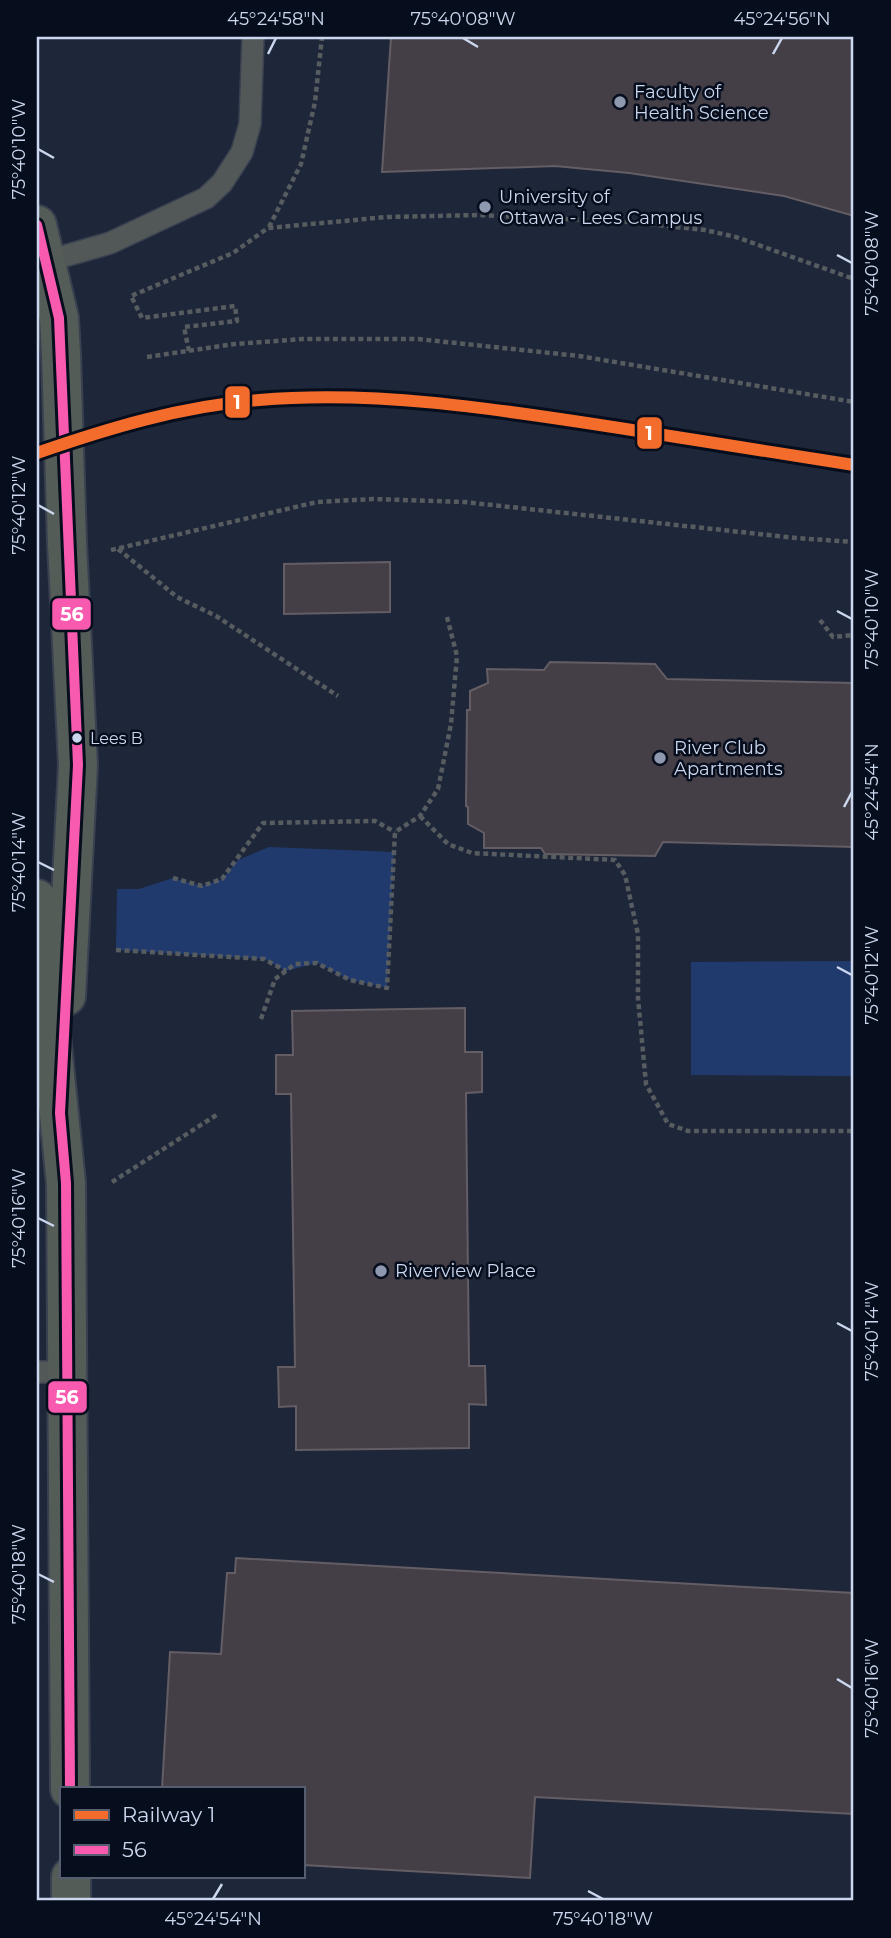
<svg xmlns="http://www.w3.org/2000/svg" width="891" height="1938" viewBox="0 0 891 1938" font-family="Montserrat,sans-serif">
<style>
.green{fill:#213a6e}
.building{fill:#443f47;stroke:#645d64;stroke-width:2}
.lines{fill:none;stroke-linecap:round;stroke-linejoin:round}
.service-casing{stroke:#394050;stroke-width:24}
.secondary-casing{stroke:#394050;stroke-width:42}
.path{stroke:#565c5f;stroke-width:4.5;stroke-dasharray:5 3.5;stroke-linecap:butt}
.service{stroke:#525857;stroke-width:21}
.secondary{stroke:#545c58;stroke-width:38}
.secondary-bridge-casing{stroke:#394050;stroke-width:42;stroke-linecap:butt}
.secondary-bridge{stroke:#545c58;stroke-width:38}
.bus-1-casing{stroke:#060d1c;stroke-width:16}
.bus-1{stroke:#f75aaf;stroke-width:10}
.rail-1-casing{stroke:#060d1c;stroke-width:18}
.rail-1{stroke:#f36c2b;stroke-width:12}
.ticks{fill:none;stroke:#cbd7ee;stroke-width:2.5}
.poi-dot{fill:#8e99af;stroke:#060d1c;stroke-width:2.5}
.bus-dot{fill:#cbd7ee;stroke:#060d1c;stroke-width:2.5}
.labels{text-anchor:middle;dominant-baseline:central;stroke-width:5;stroke-linejoin:round;paint-order:stroke}
.bus-label{font-size:16px;fill:#cbd7ee;stroke:#060d1c;text-anchor:start}
.poi-label{font-size:18px;fill:#cbd7ee;stroke:#060d1c;text-anchor:start}
.line-badge{stroke:#060d1c;stroke-width:2.5}
.badge-label{font-size:19px;text-anchor:middle;font-weight:bold;fill:#fff}
.neatline{fill:none;stroke:#cbd7ee;stroke-width:2.5}
.ticks-label{font-size:18px;text-anchor:middle;fill:#cbd7ee}
</style>
<rect width="100%" height="100%" fill="#1e2639"/>
<!-- green -->
<g class="green">
<path d="M269,847L394,852L387,988L350,980L317,963L286,971L264,959L116,950L117,889H139L173,878L202,886L222,879L238,860Z"/>
<path d="M854,961V1076L691,1075V962Z"/>
</g>
<!-- building -->
<g class="building">
<path d="M391,37H854V216L784,196L629,173L555,166L382,172Z"/>
<path d="M390,562V612L284,614V564Z"/>
<path d="M550,662L655,664L667,679L854,683V847L663,842L655,856L545,854L541,848H484V833L468,824V807L466,806L467,710H470V691L488,683L487,669L544,670Z"/>
<path d="M465,1008V1052H482V1092L466,1093L469,1366H485L486,1405L469,1404V1448L296,1450V1406L279,1407L278,1367H295L291,1094H276V1055H293L292,1011Z"/>
<path d="M236,1558L854,1593V1814L535,1797L530,1878L303,1865V1789H162L170,1652L221,1654L227,1573H235Z"/>
</g>
<g class="lines">
<!-- service casing -->
<g class="service-casing">
<g id="service">
<path d="M37,264L110,243L206,198L222,183L242,152L250,124L253,37"/>
<path d="M37,1372H66"/>
</g>
</g>
<!-- secondary casing -->
<g class="secondary-casing">
<g id="secondary">
<path d="M37,225L59,318L61,354"/>
<path d="M37,899L66,1183L70,1789"/>
<path d="M66,996L78,765L67,543"/>
<path d="M71,1877V1901"/>
</g>
</g>
<!-- path -->
<g class="path">
<path d="M269,227L301,164L315,102L322,37"/>
<path d="M189,351L184,327L237,321L235,306L142,318L131,296L233,253L268,228L387,217L480,215L629,222L705,230L736,237L854,279"/>
<path d="M147,357L235,344L303,339H418L579,356L854,402"/>
<path d="M118,549L177,597L216,616L338,696"/>
<path d="M111,550L317,502L373,499L464,502L796,538L854,542"/>
<path d="M820,620L833,637L854,635"/>
<path d="M420,816L448,844L472,853L615,860L625,875L638,934V998L646,1084L668,1124L688,1131H854"/>
<path d="M173,878L202,886L222,879L263,823L375,821L395,832"/>
<path d="M116,950L264,959L286,971"/>
<path d="M261,1019L275,979L295,964L317,963L350,980L387,988L395,832L420,816L438,789L451,724L457,656L447,617"/>
<path d="M112,1182L218,1114"/>
</g>
<!-- service -->
<use href="#service" class="service"/>
<!-- secondary -->
<use href="#secondary" class="secondary"/>
<!-- secondary-bridge casing -->
<g class="secondary-bridge-casing">
<path id="secondary-bridge" d="M61,354L67,543"/>
</g>
<!-- secondary-bridge -->
<use href="#secondary-bridge" class="secondary-bridge"/>
<!-- bus-1 casing -->
<g class="bus-1-casing">
<path id="bus-1" d="M37,225L59,318L78,765L60,1113L66,1183L70,1789"/>
</g>
<!-- bus-1 -->
<use href="#bus-1" class="bus-1"/>
<!-- rail-1 casing -->
<g class="rail-1-casing">
<path id="rail-1" d="M37,453C109,428 182,406 259,400C377,390 496,409 613,427C693,440 774,452 854,465"/>
</g>
<!-- rail-1 -->
<use href="#rail-1" class="rail-1"/>
</g>
<!-- ticks -->
<path class="ticks" d="M463,38L478,47M268,54L276,38M773,54L782,38M38,149L54,158M837,255L852,263M38,505L54,514M837,611L852,619M844,807L852,792M38,862L54,870M837,967L852,975M38,1218L54,1226M837,1323L852,1331M38,1574L54,1582M837,1679L852,1688M588,1891L603,1899M213,1899L222,1884"/>
<!-- markers -->
<g class="poi-dot">
<circle cx="620" cy="102" r="7"/>
<circle cx="485" cy="207" r="7"/>
<circle cx="660" cy="758" r="7"/>
<circle cx="381" cy="1271" r="7"/>
</g>
<circle class="bus-dot" cx="77" cy="738" r="6"/>
<g class="labels">
<!-- bus labels -->
<g class="bus-label">
<text x="90" y="738">Lees B</text>
</g>
<!-- poi labels -->
<g class="poi-label">
<text x="634" y="92">Faculty of<tspan x="634" dy="21">Health Science</tspan></text>
<text x="499" y="197">University of<tspan x="499" dy="21">Ottawa - Lees Campus</tspan></text>
<text x="674" y="748">River Club<tspan x="674" dy="21">Apartments</tspan></text>
<text x="395" y="1271">Riverview Place</text>
</g>
</g>
<g class="line-badge">
<rect x="224" y="385" width="27" height="34" rx="7" fill="#f36c2b"/>
<rect x="636" y="416" width="27" height="34" rx="7" fill="#f36c2b"/>
<rect x="51" y="597" width="41" height="34" rx="7" fill="#f75aaf"/>
<rect x="47" y="1380" width="41" height="34" rx="7" fill="#f75aaf"/>
</g>
<g class="badge-label">
<text x="237" y="409">1</text>
<text x="649" y="440">1</text>
<text x="72" y="621">56</text>
<text x="67" y="1404">56</text>
</g>
<!-- border -->
<rect width="891" height="1938" fill="none" stroke="#060d1c" stroke-width="77"/>
<!-- legend -->
<rect x="60" y="1787" width="245" height="91" fill="#060d1c" stroke="#555e70" stroke-width="2"/>
<rect x="74" y="1810" width="35" height="10" fill="#f36c2b" stroke="#555e70" stroke-width="2"/>
<text x="122" y="1822" font-size="21" fill="#cbd7ee">Railway 1</text>
<rect x="74" y="1845" width="35" height="10" fill="#f75aaf" stroke="#555e70" stroke-width="2"/>
<text x="122" y="1857" font-size="21" fill="#cbd7ee">56</text>
<rect x="38" y="38" width="814" height="1861" class="neatline"/>
<g class="ticks-label">
<text x="276" y="25">45°24'58"N</text>
<text x="463" y="25">75°40'08"W</text>
<text x="782" y="25">45°24'56"N</text>
<text transform="translate(19 149) rotate(-90)" y="6">75°40'10"W</text>
<text transform="translate(872 263) rotate(-90)" y="6">75°40'08"W</text>
<text transform="translate(19 505) rotate(-90)" y="6">75°40'12"W</text>
<text transform="translate(872 619) rotate(-90)" y="6">75°40'10"W</text>
<text transform="translate(872 792) rotate(-90)" y="6">45°24'54"N</text>
<text transform="translate(19 862) rotate(-90)" y="6">75°40'14"W</text>
<text transform="translate(872 975) rotate(-90)" y="6">75°40'12"W</text>
<text transform="translate(19 1218) rotate(-90)" y="6">75°40'16"W</text>
<text transform="translate(872 1331) rotate(-90)" y="6">75°40'14"W</text>
<text transform="translate(19 1574) rotate(-90)" y="6">75°40'18"W</text>
<text transform="translate(872 1688) rotate(-90)" y="6">75°40'16"W</text>
<text x="213" y="1925">45°24'54"N</text>
<text x="603" y="1925">75°40'18"W</text>
</g>
</svg>
